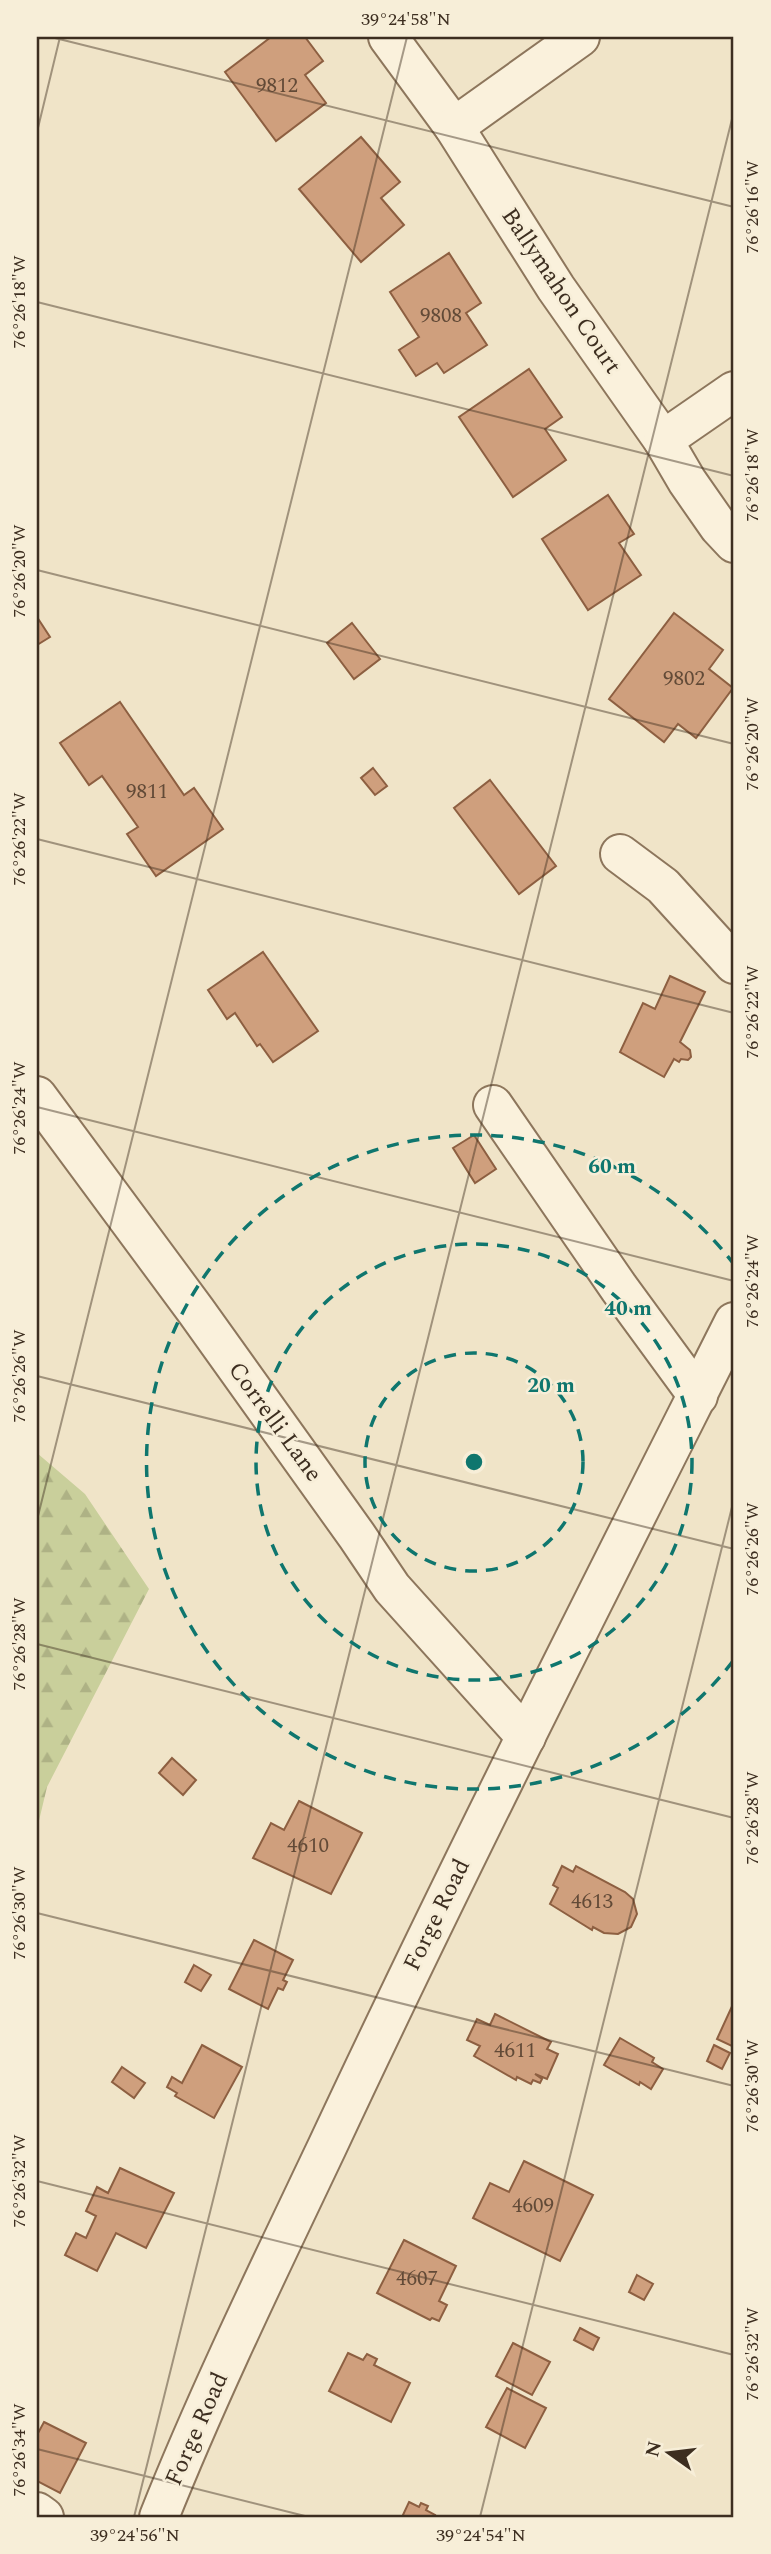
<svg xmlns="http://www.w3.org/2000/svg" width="771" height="2554" viewBox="0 0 771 2554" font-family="Spectral,serif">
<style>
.forest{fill:url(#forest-firs)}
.building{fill:#cf9f7d;stroke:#8d5f41;stroke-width:2}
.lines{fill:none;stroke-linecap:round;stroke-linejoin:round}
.minor-casing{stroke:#8d765c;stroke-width:42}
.minor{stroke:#faf1dc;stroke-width:38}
.ticks{fill:none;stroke:#3d2e20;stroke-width:2;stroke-opacity:0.45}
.ring{fill:none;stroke:#0f766e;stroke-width:3.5;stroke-dasharray:12 9}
.labels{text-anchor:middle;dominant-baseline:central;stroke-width:5;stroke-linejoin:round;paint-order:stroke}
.number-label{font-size:21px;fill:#624a37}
.street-label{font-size:24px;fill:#3d2e20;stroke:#f7eed8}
.centre{fill:#0f766e;stroke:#f7eed8;stroke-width:3.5}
.ring-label{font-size:21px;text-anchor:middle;font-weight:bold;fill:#0f766e;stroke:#f7eed8;stroke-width:5;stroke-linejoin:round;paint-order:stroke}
.neatline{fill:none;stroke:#3d2e20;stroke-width:2.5}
.ticks-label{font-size:18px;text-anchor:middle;fill:#3d2e20}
</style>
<defs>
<pattern id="forest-firs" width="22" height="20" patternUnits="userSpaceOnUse" patternTransform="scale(1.75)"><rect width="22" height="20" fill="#c9cf9b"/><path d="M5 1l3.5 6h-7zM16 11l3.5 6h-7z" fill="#aeb285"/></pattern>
</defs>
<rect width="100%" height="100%" fill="#f0e4c8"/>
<!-- forest -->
<path class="forest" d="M37,1453L85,1494L149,1589L47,1787L37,1829Z"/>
<!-- building -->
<g class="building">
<path d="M271,37H305L323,61L305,75L326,103L276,141L225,72Z"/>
<path d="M361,137L400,182L381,198L404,225L361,262L299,189Z"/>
<path d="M449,253L481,303L466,313L487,345L444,373L437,363L416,376L399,350L419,337L390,292Z"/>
<path d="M529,369L562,417L545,429L566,460L513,497L459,417Z"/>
<path d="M608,495L634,534L619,543L641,575L588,610L542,539Z"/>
<path d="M674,613L723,650L709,669L733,688L696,738L678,724L664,742L609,699Z"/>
<path d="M37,617L50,637L37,645Z"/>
<path d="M352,623L380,659L354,679L327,643Z"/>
<path d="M120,702L184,795L194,788L223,829L156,876L127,834L138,827L102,776L89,785L60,743Z"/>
<path d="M373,768L387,786L375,795L361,778Z"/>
<path d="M490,780L556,866L519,894L454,808Z"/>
<path d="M263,952L318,1031L273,1062L260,1044L257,1046L235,1013L227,1019L208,990Z"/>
<path d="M670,976L705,992L680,1042L690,1050L691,1057L688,1060L681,1059L679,1062L674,1059L664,1077L620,1052L643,1003L655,1009Z"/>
<path d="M474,1135L496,1169L475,1183L453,1148Z"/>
<path d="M172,1758L196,1780L183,1795L159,1773Z"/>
<path d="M299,1801L362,1833L331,1894L253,1858L271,1823L284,1830Z"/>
<path d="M562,1866L573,1872L576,1866L625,1892L633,1899L637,1914L631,1927L618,1934L604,1933L593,1927L592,1930L550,1904L558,1888L553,1885Z"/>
<path d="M254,1940L293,1960L283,1980L287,1982L283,1990L278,1988L268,2009L229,1989Z"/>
<path d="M194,1965L211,1975L201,1991L185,1982Z"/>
<path d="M734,2002V2047L717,2039Z"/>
<path d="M495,2014L551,2042L547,2049L558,2054L547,2079L535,2074L542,2079L540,2083L533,2080L531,2084L517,2077L516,2080L474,2056L480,2046L467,2040L477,2019L490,2025Z"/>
<path d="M620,2038L654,2058L652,2062L663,2069L651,2089L640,2082L639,2085L604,2065Z"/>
<path d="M202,2045L242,2067L214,2118L175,2096L177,2093L167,2087L172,2077L182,2083Z"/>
<path d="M714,2045L730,2053L722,2069L707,2061Z"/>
<path d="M122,2067L145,2083L134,2098L112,2082Z"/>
<path d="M524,2161L593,2195L560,2261L473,2218L490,2183L509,2192Z"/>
<path d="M120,2168L174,2193L146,2248L116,2233L97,2271L65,2255L76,2233L86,2238L96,2216L86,2211L97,2187L108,2193Z"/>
<path d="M404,2240L456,2266L439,2301L447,2305L439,2321L432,2318L430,2320L377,2293Z"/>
<path d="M637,2275L653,2284L644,2300L629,2292Z"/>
<path d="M580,2328L599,2338L593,2350L574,2340Z"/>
<path d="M513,2343L550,2362L532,2395L496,2376Z"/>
<path d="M348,2353L363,2360L367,2354L377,2359L374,2365L410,2383L391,2422L329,2391Z"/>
<path d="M507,2388L546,2408L525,2448L486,2427Z"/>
<path d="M44,2422L86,2443L60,2493L37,2481V2435Z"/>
<path d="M409,2502L419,2507L421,2503L428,2506L426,2510L435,2515L434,2517H402Z"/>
</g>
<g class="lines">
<!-- minor casing -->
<g class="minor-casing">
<g id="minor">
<path d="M388,37L454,127L556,288L663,440L687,481L719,527L734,543"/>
<path d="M454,127L580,37"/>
<path d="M663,440L734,391"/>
<path d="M620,854L663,886L734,964"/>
<path d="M37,1096L196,1311L357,1536L392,1588L526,1737"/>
<path d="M493,1105L619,1288L698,1396"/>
<path d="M37,2512L44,2517"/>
<path d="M159,2517C209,2392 269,2269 327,2147C457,1869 596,1596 734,1322"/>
</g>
</g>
<!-- minor -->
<use href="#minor" class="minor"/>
</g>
<!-- ticks -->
<path class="ticks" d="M51,37L734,207M37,132L60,37M37,302L734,476M37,570L734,744M37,839L734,1013M37,1107L734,1281M37,1376L734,1549M37,1520L407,37M37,1644L734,1818M37,1913L734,2086M37,2181L734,2355M37,2449L309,2517M134,2517L734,111M480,2517L734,1499"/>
<!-- distance rings -->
<g class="ring">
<circle cx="474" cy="1462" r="109"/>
<circle cx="474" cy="1462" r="218"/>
<path d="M733 1661A327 327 0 1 1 733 1263"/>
</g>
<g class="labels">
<!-- number labels -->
<g class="number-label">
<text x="277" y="86">9812</text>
<text x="441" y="316">9808</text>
<text x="684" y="679">9802</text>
<text x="147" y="792">9811</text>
<text x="308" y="1846">4610</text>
<text x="592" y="1902">4613</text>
<text x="515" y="2051">4611</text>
<text x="533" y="2206">4609</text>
<text x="417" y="2279">4607</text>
</g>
<!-- street labels -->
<g class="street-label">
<text transform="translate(561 291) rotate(56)">Ballymahon Court</text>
<text transform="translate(275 1422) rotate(54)">Correlli Lane</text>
<text transform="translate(437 1915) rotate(-64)">Forge Road</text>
<text transform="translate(197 2429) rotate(-66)">Forge Road</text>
</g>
</g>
<circle cx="474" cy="1462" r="10" class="centre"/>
<g class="ring-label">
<text x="612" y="1173">60 m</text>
<text x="628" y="1315">40 m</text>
<text x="551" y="1392">20 m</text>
</g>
<!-- border -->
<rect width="771" height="2554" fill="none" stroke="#f7eed8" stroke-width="77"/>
<!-- north arrow -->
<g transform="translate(669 2453) rotate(284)" stroke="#f7eed8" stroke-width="5" paint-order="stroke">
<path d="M0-5L12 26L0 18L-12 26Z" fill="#3d2e20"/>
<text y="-10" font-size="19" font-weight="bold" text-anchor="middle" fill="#3d2e20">N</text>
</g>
<rect x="38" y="38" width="694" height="2478" class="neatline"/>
<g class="ticks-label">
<text x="406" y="25">39°24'58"N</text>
<text transform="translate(752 207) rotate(-90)" y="6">76°26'16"W</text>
<text transform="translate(19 302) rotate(-90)" y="6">76°26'18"W</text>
<text transform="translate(752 475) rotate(-90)" y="6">76°26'18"W</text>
<text transform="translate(19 571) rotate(-90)" y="6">76°26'20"W</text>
<text transform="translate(752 744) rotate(-90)" y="6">76°26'20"W</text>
<text transform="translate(19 839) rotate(-90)" y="6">76°26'22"W</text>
<text transform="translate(752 1012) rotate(-90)" y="6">76°26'22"W</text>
<text transform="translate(19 1108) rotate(-90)" y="6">76°26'24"W</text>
<text transform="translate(752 1281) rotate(-90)" y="6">76°26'24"W</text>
<text transform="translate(19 1376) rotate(-90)" y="6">76°26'26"W</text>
<text transform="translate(752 1549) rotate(-90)" y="6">76°26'26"W</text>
<text transform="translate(19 1644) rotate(-90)" y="6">76°26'28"W</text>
<text transform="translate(752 1818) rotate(-90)" y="6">76°26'28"W</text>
<text transform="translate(19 1913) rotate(-90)" y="6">76°26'30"W</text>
<text transform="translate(752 2086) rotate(-90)" y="6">76°26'30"W</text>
<text transform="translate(19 2181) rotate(-90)" y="6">76°26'32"W</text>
<text transform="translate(752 2354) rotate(-90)" y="6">76°26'32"W</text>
<text transform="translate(19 2450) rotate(-90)" y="6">76°26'34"W</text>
<text x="135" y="2541">39°24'56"N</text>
<text x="481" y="2541">39°24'54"N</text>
</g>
</svg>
